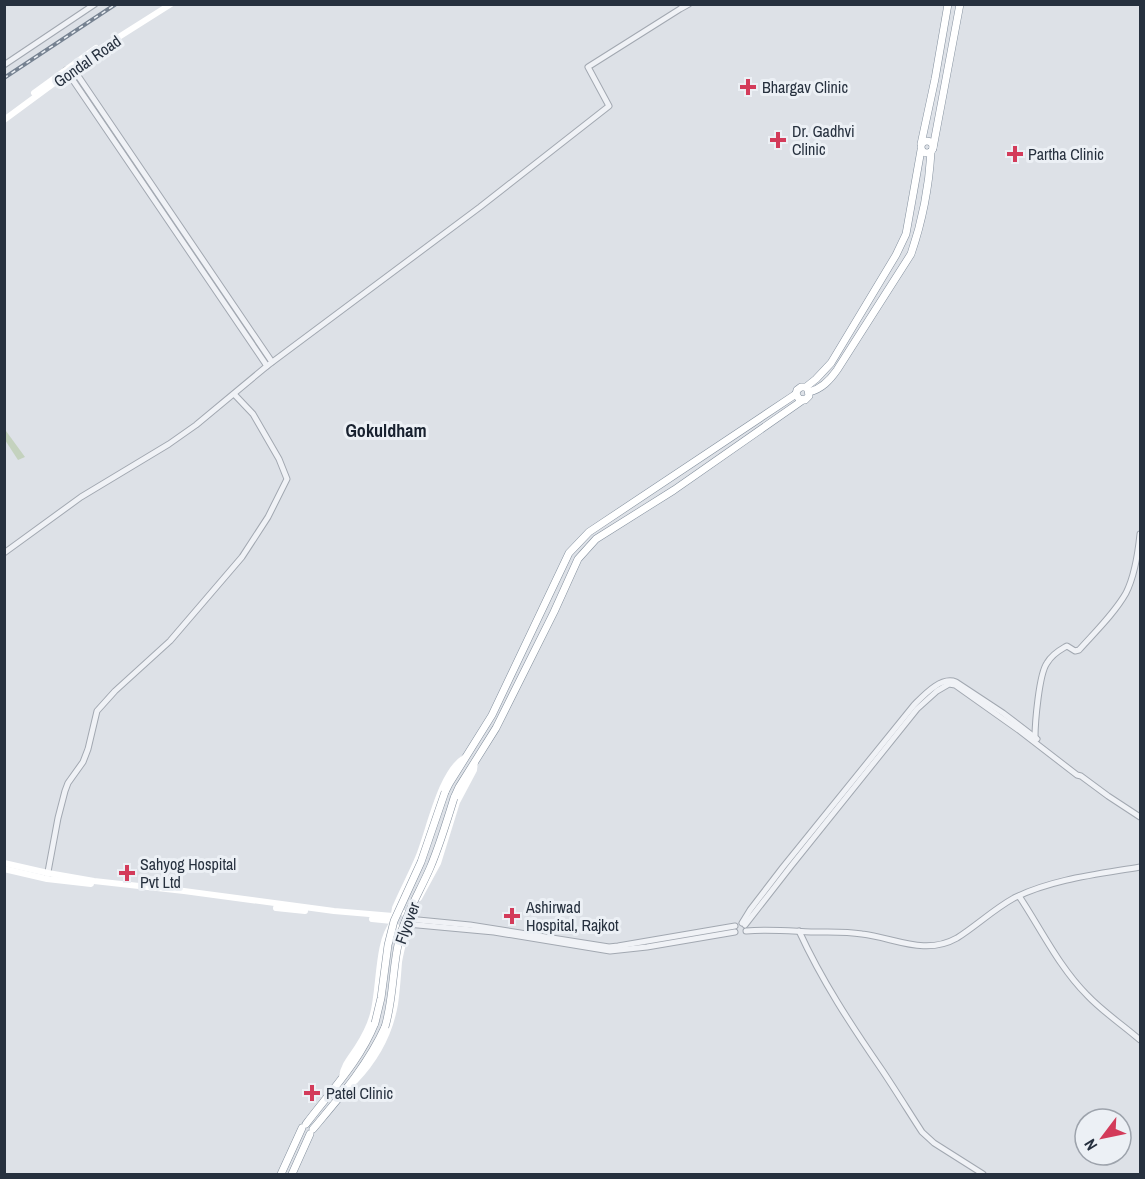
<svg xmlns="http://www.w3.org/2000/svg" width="1145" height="1179" viewBox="0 0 1145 1179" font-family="'Archivo Narrow',sans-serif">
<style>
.green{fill:#c4d2be}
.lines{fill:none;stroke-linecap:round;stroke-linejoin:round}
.tertiary-casing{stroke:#a2a8b1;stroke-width:7}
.trunk-casing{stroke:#84909e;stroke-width:8}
.tertiary{stroke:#f0f2f6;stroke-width:5}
.secondary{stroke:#fff;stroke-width:6}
.trunk{stroke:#fff;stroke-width:7}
.rail-casing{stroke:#768291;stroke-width:4}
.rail{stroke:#ecf0f5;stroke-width:1.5;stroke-dasharray:4.5;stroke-linecap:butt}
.trunk-bridge-casing{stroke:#84909e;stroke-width:8;stroke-linecap:butt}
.trunk-bridge{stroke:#fff;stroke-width:7}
.poi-dot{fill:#d33b5a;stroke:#ecf0f5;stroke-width:2}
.labels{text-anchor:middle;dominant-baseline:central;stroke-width:6;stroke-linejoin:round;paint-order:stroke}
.street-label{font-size:16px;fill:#26303e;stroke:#ecf0f5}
.poi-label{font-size:16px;fill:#26303e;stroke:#ecf0f5;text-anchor:start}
.neighbourhood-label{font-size:18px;font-weight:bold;fill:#18212f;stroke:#ecf0f5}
</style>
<rect width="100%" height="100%" fill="#dde1e7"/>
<!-- green -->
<path class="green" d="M5,431H6L25,457L18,460L5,440Z"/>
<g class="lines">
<!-- tertiary casing -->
<g class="tertiary-casing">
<g id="tertiary">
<path d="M4,65L95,4"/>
<path d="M72,67L272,362"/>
<path d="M66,70L267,366"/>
<path d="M4,553L81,497L169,444L196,425L267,366L480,207L609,106L588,67L680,9L689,4"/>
<path d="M1035,738C1035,723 1039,674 1047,663C1051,656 1058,651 1065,647L1067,646L1075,651L1079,650C1095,632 1114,614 1126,593C1135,575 1138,554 1140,534"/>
<path d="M47,877L58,818L65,791L68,783L83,762L88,749L97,711L115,691L170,641L242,557L268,517L287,479L279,459L253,414L234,394"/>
<path d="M1019,896C1041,929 1059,967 1087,995C1103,1012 1123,1025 1140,1040"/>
<path d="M408,919L470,925L609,947L618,946L735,926"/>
<path d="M742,923L750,910L783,867L914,705C924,695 941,676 956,682L1003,713L1037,739"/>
<path d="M407,924L494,932L610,951L647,947L735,932"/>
<path d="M745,925L791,866L917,709L937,691L949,684L955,685L1020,731L1077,775L1081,776L1108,796L1140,817"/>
<path d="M746,931C768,929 789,931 811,932C828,932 845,931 862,934C895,938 925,956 957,938C976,926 994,909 1014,898C1052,879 1099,874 1140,867"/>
<path d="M799,931C822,981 851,1025 882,1070C896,1091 909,1112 922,1132L934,1143L983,1174"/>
</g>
</g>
<!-- trunk casing -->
<g class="trunk-casing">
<g id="trunk">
<circle cx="927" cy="147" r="6"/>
<path d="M921,144L935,79L948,4"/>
<path d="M933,148L960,4"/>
<path d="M806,387L808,390L809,396L805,400L799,399L796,394L797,390L801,387H806L816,379L831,363L896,255L906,234L921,150"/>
<path d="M809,392C822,389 830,380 837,370L911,254C922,222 929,186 931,152"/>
<path d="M445,792L449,784L492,715L569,553L589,532L796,394"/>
<path d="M454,798L459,787L496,728L554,612L578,559L596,539L674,490L803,400"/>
<path d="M306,1124C330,1092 360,1061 375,1023"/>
<path d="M313,1129C339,1098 368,1065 385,1027"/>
<path d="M281,1174L302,1128"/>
<path d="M292,1174L310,1134"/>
</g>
</g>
<!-- tertiary -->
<use href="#tertiary" class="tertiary"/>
<!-- secondary -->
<g class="secondary">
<path d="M34,93L96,48"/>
<path d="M4,120L103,47L171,4"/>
<path d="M4,863L48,873L94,881L184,891L334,911L393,916"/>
<path d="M4,869L47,879L91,884"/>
<path d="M419,898L438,863L457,802L474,770L475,762"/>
<path d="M276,908L305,911"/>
<circle cx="400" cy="920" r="8"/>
<path d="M394,914L395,908C402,891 411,875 418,858C429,832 440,773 464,758"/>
<path d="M372,919L392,921"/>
<path d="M342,1077C343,1066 351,1057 357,1048C364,1037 370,1026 373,1014C380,989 377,941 393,923"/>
<path d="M355,1081C375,1060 390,1033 395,1004C397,990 398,976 399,962C401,950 405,938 406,926"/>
</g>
<!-- trunk -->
<use href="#trunk" class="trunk"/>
<!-- rail casing -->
<g class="rail-casing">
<path id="rail" d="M4,78L116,4"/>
</g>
<!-- rail -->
<use href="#rail" class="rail"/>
<!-- trunk-bridge casing -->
<g class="trunk-bridge-casing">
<g id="trunk-bridge">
<path d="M375,1023L381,998L388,945L394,921L421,862L445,792"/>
<path d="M385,1027C394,997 392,966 400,936C407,912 420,891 430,868C439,847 447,821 454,798"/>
</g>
</g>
<!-- trunk-bridge -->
<use href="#trunk-bridge" class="trunk-bridge"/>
</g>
<!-- markers -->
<g class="poi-dot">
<path d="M745 78h6v6h6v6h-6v6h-6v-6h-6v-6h6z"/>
<path d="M775 131h6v6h6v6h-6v6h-6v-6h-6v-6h6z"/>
<path d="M1012 145h6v6h6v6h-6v6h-6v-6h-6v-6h6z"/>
<path d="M124 864h6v6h6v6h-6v6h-6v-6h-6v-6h6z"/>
<path d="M509 907h6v6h6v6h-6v6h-6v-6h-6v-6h6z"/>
<path d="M309 1084h6v6h6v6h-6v6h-6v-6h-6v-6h6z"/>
</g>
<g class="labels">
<!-- street labels -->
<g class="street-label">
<text transform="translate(87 61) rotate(-35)">Gondal Road</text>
<text transform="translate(407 923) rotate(-70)">Flyover</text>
</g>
<!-- poi labels -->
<g class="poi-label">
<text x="762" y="87">Bhargav Clinic</text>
<text x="792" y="131">Dr. Gadhvi<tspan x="792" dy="18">Clinic</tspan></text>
<text x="1028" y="154">Partha Clinic</text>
<text x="140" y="864">Sahyog Hospital<tspan x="140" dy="18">Pvt Ltd</tspan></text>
<text x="526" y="907">Ashirwad<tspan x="526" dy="18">Hospital, Rajkot</tspan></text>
<text x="326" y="1093">Patel Clinic</text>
</g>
<!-- neighbourhood labels -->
<g class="neighbourhood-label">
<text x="386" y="430">Gokuldham</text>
</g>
</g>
<!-- border -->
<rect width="1145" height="1179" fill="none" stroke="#26303e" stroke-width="12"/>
<!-- north arrow -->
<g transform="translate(1103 1137) rotate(238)"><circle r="28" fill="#ecf0f5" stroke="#9da3ac" stroke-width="1.5"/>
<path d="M0-4.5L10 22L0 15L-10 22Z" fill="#d33b5a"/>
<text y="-9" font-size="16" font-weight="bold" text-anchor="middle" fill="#26303e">N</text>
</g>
</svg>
